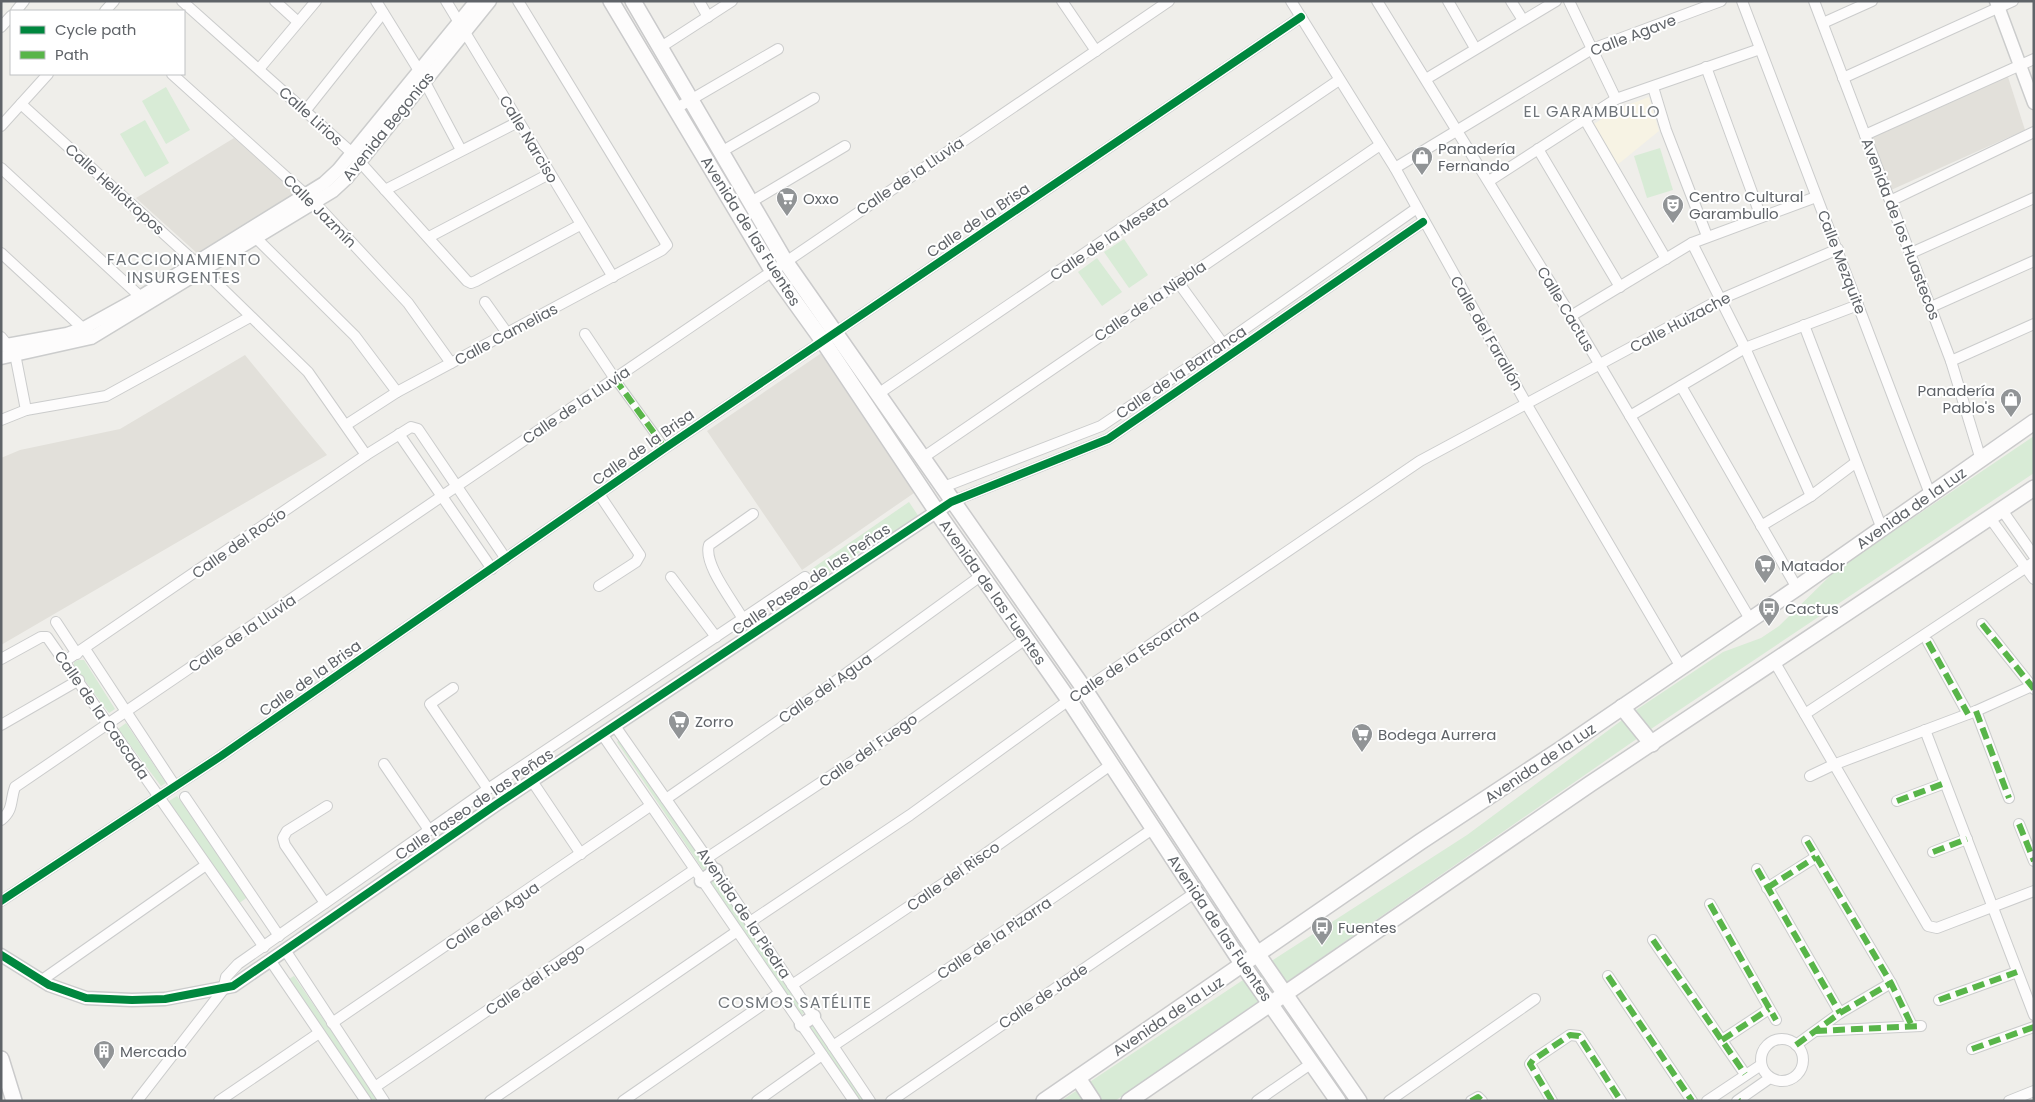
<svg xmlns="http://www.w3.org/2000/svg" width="2035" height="1102" viewBox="0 0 2035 1102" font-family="Poppins,sans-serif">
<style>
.commercial{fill:#f7f3e4}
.education{fill:#e2e0da}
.green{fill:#d8ebd6}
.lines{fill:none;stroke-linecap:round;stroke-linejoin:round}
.pedestrian-casing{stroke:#cbcccc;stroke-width:10}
.minor-casing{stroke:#cbcccc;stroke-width:12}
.tertiary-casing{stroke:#cbcccc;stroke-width:15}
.secondary-casing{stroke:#cacacb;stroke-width:18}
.pedestrian{stroke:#fdfcfc;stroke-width:8}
.minor{stroke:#fdfcfc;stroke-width:10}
.tertiary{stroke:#fdfcfc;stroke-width:12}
.secondary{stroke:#fdfcfc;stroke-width:15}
.quiet{stroke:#58b549;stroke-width:6;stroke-dasharray:12 6;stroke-linecap:butt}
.cycleway-casing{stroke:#fff;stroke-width:11}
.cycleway{stroke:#00873e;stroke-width:8}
.labels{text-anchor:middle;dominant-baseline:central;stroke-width:4;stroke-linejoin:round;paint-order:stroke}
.street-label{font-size:15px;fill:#5f6368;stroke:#fff}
.poi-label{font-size:15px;fill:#5f6368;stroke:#fff;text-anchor:start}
.neighbourhood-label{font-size:16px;letter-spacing:1px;fill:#70757a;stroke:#fff}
</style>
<rect width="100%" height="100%" fill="#efeeea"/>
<!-- commercial -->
<path class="commercial" d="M1649,97L1659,131L1616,166L1592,125L1620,108Z"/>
<!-- education -->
<g class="education">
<path d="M2007,74L2025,130L1891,190L1869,135Z"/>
<path d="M234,138L297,193L199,255L136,198Z"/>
<path d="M823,352L917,491L802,570L707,431Z"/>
<path d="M245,355L327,455L1,645V458L20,450L120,429Z"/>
</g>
<!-- green -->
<g class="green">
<path d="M166,87L190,130L166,144L142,101Z"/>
<path d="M145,120L169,163L145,177L120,134Z"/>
<path d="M1660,148L1673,190L1647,198L1634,156Z"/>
<path d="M1124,239L1148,275L1129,288L1104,252Z"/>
<path d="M1097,258L1122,292L1102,306L1078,272Z"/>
<path d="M2034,436V473L1651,729L1115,1101H1061L1276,958L1467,835L1633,712L1723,652L1761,638L1779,626L1836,570Z"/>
<path d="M909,502L919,517L884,542L881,538L817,581L810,570Z"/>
<path d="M78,660H84L115,709L109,713L74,666V662Z"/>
<path d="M126,723L166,783L161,786L118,729Z"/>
<path d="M621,739L710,865L703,870L617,742Z"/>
<path d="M177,796L249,896L238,904L166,803Z"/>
<path d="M716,878L807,1011L801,1015L710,882Z"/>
<path d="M294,976L379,1101H372L289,979Z"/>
<path d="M814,1017L869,1101H856L804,1024Z"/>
</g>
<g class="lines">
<!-- pedestrian casing -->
<g class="pedestrian-casing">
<path id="pedestrian" d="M615,379L665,448"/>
</g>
<!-- minor casing -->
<g class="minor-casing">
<g id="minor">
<path d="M182,1L351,152L467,281L471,283L476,281L580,225"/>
<path d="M275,1L298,22"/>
<path d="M376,1L418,69L461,150"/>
<path d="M446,1L613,277"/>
<path d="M699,1L708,17"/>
<path d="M1062,1L1096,51"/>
<path d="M1291,1L1395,168L1527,405L1681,667"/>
<path d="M1377,1L1571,316L1750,619"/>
<path d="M1448,1L1475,48"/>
<path d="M1511,1L1523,20"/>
<path d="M1569,1L1616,99"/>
<path d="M1742,1L1930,494"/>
<path d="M1814,1L1951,361L1981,460"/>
<path d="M16,11L24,1"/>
<path d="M105,11L114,1"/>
<path d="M1823,23L1872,1"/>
<path d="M1,27L11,16"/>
<path d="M661,47L732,1"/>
<path d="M1706,67L1761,217"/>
<path d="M259,69L316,1"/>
<path d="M172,74L315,203L408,303L451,363"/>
<path d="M1843,78L2013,1"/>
<path d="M1426,79L1556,1"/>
<path d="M1653,87L1666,130L1707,236"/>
<path d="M21,104L195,262L308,372L366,455"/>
<path d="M675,109L778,49"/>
<path d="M306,110L383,13"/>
<path d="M1584,118L1666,259"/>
<path d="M1,126L48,74"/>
<path d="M1865,135L2034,59"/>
<path d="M1538,149L1620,287"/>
<path d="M721,152L814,98"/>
<path d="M1,168L144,300"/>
<path d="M1395,168L1592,49L1721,1"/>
<path d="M1489,181L1616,99L1760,49"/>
<path d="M385,190L518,122"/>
<path d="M1890,201L2034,132"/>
<path d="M751,202L845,146"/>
<path d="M251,233L355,336L397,392"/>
<path d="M429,237L549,174"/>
<path d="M1692,243L1745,348L1811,496"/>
<path d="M1,253L88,333"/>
<path d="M1911,253L2034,198"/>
<path d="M1178,282L1223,344"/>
<path d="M485,302L507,333"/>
<path d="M1931,307L2034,261"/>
<path d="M1571,316L1692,243L1816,197"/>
<path d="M1804,325L1882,529"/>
<path d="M585,334L615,379"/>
<path d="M1,337L15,354L26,410"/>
<path d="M1951,361L2034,324"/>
<path d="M1681,386L1797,588"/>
<path d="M878,394L1339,80"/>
<path d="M1630,416L1745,348L1858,305"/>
<path d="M1,420L26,410L106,396L250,317"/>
<path d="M346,425L397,392L662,250L667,245L518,1"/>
<path d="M399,434L492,569"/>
<path d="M921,459L1380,145"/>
<path d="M941,488L1101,426L1223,344L1417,208"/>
<path d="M951,502L1108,439L1423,222"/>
<path d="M2002,510L2034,556"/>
<path d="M1990,518L2034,579"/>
<path d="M1761,526L1811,496L1855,463"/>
<path d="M671,577L716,637"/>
<path d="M599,586L636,562L640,555L599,494"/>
<path d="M743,619C733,601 703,564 709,545L753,514"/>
<path d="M56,622L77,654"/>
<path d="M1982,624L2034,689"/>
<path d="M1928,642L1968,714"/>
<path d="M85,649L175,786"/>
<path d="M1,659L41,637H47L264,947"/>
<path d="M65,661L366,455L411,427L418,429L506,559"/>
<path d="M1774,661L1928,926L1937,928L2034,891"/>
<path d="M453,688L430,704L488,789"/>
<path d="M1976,711L2009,798"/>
<path d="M1805,714L2034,562"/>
<path d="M1,725L79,680"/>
<path d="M615,726L707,858L870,1101"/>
<path d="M1925,730L2034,1015"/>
<path d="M602,734L854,1101"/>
<path d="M384,764L429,830"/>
<path d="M1810,776L1833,765L1976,711L2034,685"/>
<path d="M532,781L581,854"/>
<path d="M185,797L279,936"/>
<path d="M666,799L822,691L982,575"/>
<path d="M1897,801L1945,783"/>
<path d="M1,820C14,810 10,800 15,787L1169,1"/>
<path d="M2019,824L2034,861"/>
<path d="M1807,841L1891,983L1912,1026"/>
<path d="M1933,852L1967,839"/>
<path d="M707,858L867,752L1027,638"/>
<path d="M1757,869L1840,1013"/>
<path d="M1767,888L1816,857"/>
<path d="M1,901L221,756L665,448L1301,17"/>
<path d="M325,903L285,845L283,838L287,831L327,806"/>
<path d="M1710,904L1776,1020"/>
<path d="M750,922L910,815L1069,700L1420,461L1721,299L1838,249"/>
<path d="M1653,940L1745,1074"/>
<path d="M285,950L384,1101"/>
<path d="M270,960L366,1101"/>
<path d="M1608,976L1692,1101"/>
<path d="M42,980L206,865"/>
<path d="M792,985L950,879L1112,764"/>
<path d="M1939,1000L2017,972"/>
<path d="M332,1023L650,806"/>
<path d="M1816,1031L1921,1026"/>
<circle cx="1782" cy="1060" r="21"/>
<path d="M1722,1040L1769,1009"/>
<path d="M1796,1045L1840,1013L1891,983"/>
<path d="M833,1046L991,940L1154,828"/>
<path d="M1972,1049L2034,1027"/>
<path d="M375,1087L694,870"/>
<path d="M137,1101L223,990L226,977L238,964L488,789L805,577"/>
<path d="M219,1101L319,1033"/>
<path d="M490,1101L736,932"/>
<path d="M623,1101L778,994"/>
<path d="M757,1101L822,1055"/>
<path d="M891,1101L1196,892"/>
<path d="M1257,1101L1312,1063"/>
<path d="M1389,1101L1535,999"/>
<path d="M1471,1101L1478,1097L1482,1101"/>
<path d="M1552,1101L1530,1064L1533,1060L1570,1035L1579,1036L1621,1101"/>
<path d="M1707,1101L1761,1065"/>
<path d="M1737,1101L1770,1078"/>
<path d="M2009,1101L2034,1091"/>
</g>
</g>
<!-- tertiary casing -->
<g class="tertiary-casing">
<g id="tertiary">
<path d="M1996,1L2034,103"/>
<path d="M1,346L67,334L84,328L140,297L324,183L338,170L476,1"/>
<path d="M1,358L91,338L333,191L347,178L490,1"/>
<path d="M701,881L716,870"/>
<path d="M1,955L49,985L86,998L132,1000L165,999L233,986L497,804L951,502"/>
<path d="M801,1025L814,1016"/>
</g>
</g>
<!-- secondary casing -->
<g class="secondary-casing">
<g id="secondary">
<path d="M611,1L772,270L823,341L937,512L1069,700L1243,965L1338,1101"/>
<path d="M633,1L785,261L1085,690L1258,955L1359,1101"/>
<path d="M1622,707L1652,744"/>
<path d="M1,1059L14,1101"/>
<path d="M1078,1078L1093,1101"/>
<path d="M1044,1101L1420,842L1561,749L1797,588L2034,422"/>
<path d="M1129,1101L1590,784L2034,488"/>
</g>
</g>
<!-- pedestrian -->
<use href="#pedestrian" class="pedestrian"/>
<!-- minor -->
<use href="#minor" class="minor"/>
<!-- tertiary -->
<use href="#tertiary" class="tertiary"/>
<!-- secondary -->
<use href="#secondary" class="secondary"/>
<!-- quiet -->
<g class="quiet">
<path d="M615,379L665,448"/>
<path d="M1982,624L2034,689"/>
<path d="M1928,642L1968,714"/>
<path d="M1976,711L2009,798"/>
<path d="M1897,801L1945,783"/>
<path d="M2019,824L2034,861"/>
<path d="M1807,841L1891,983L1912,1026"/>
<path d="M1933,852L1967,839"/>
<path d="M1757,869L1840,1013"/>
<path d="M1767,888L1816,857"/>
<path d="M1710,904L1776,1020"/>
<path d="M1653,940L1745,1074"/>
<path d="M1608,976L1692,1101"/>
<path d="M1939,1000L2017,972"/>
<path d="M1815,1031L1921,1026"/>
<path d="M1722,1040L1769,1009"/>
<path d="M1796,1045L1840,1013L1891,983"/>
<path d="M1972,1049L2034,1027"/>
<path d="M1738,1100L1739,1101"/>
<path d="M1471,1101L1478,1097L1482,1101"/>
<path d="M1552,1101L1530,1064L1533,1060L1570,1035L1579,1036L1621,1101"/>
</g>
<!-- cycleway casing -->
<g class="cycleway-casing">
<g id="cycleway">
<path d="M1,901L221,756L665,448L1301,17"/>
<path d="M1,955L49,985L86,998L132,1000L165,999L233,986L497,804L951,502L1108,439L1423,222"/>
</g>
</g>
<!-- cycleway -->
<use href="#cycleway" class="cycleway"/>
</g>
<!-- icons -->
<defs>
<g id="shop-pin" transform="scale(1.125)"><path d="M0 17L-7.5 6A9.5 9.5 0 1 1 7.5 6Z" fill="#919496" stroke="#fff"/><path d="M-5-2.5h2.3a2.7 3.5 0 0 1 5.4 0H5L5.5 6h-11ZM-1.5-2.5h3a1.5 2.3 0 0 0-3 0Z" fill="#fff"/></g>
<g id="supermarket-pin" transform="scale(1.125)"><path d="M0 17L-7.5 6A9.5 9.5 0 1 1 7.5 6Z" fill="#919496" stroke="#fff"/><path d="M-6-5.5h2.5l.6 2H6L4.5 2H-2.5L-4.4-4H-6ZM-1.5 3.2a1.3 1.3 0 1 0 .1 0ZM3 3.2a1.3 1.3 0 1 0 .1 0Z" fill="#fff"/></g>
<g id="theatre-pin" transform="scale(1.125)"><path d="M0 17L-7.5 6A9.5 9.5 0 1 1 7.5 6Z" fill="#919496" stroke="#fff"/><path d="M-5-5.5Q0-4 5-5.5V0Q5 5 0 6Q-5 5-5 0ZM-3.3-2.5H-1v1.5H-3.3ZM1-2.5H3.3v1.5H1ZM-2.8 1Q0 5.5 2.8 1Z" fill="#fff"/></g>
<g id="bus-pin" transform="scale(1.125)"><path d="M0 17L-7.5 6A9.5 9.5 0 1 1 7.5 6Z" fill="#919496" stroke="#fff"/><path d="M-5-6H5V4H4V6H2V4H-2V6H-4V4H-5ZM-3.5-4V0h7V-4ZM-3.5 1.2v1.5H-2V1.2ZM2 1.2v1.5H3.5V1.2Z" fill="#fff"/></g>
<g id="building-pin" transform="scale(1.125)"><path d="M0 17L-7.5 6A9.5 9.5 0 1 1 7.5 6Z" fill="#919496" stroke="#fff"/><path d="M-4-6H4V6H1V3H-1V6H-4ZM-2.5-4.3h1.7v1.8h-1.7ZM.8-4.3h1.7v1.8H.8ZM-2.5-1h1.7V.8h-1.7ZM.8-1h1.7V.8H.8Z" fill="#fff"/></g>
</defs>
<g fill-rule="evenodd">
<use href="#shop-pin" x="1422" y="157"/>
<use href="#supermarket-pin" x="787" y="198"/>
<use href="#theatre-pin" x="1673" y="205"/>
<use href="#shop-pin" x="2011" y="399"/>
<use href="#supermarket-pin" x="1765" y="565"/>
<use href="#bus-pin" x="1769" y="608"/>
<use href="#supermarket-pin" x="679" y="721"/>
<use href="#supermarket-pin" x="1362" y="734"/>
<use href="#bus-pin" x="1322" y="927"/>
<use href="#building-pin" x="104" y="1051"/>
</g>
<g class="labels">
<!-- street labels -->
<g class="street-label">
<text transform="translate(1633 35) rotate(-21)">Calle Agave</text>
<text transform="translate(311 116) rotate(42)">Calle Lirios</text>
<text transform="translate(388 126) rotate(-51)">Avenida Begonias</text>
<text transform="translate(529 139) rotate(59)">Calle Narciso</text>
<text transform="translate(910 176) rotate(-34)">Calle de la Lluvia</text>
<text transform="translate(115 189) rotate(42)">Calle Heliotropos</text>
<text transform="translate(320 211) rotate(45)">Calle Jazmín</text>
<text transform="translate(978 220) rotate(-34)">Calle de la Brisa</text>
<text transform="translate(1901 229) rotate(69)">Avenida de los Huastecos</text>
<text transform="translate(751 231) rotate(58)">Avenida de las Fuentes</text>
<text transform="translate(1109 238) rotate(-34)">Calle de la Meseta</text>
<text transform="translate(1842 262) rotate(69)">Calle Mezquite</text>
<text transform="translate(1150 301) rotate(-34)">Calle de la Niebla</text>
<text transform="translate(1566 309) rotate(59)">Calle Cactus</text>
<text transform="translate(1680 322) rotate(-28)">Calle Huizache</text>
<text transform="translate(1487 333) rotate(60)">Calle del Farallón</text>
<text transform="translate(506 334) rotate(-28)">Calle Camelias</text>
<text transform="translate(1181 372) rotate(-34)">Calle de la Barranca</text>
<text transform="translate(576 405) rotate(-34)">Calle de la Lluvia</text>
<text transform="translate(643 447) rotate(-35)">Calle de la Brisa</text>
<text transform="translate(1911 508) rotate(-35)">Avenida de la Luz</text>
<text transform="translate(239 543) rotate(-35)">Calle del Rocío</text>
<text transform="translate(811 579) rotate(-34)">Calle Paseo de las Peñas</text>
<text transform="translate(993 592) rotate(55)">Avenida de las Fuentes</text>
<text transform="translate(242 633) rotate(-34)">Calle de la Lluvia</text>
<text transform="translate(1134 656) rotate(-34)">Calle de la Escarcha</text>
<text transform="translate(310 678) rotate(-35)">Calle de la Brisa</text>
<text transform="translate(825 688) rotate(-35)">Calle del Agua</text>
<text transform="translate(102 715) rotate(55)">Calle de la Cascada</text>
<text transform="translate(868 750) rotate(-35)">Calle del Fuego</text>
<text transform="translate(1540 763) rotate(-34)">Avenida de la Luz</text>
<text transform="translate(474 804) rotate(-34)">Calle Paseo de las Peñas</text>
<text transform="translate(953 876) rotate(-35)">Calle del Risco</text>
<text transform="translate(744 913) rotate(56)">Avenida de la Piedra</text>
<text transform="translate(492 916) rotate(-34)">Calle del Agua</text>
<text transform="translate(1220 928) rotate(56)">Avenida de las Fuentes</text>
<text transform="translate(994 938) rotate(-34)">Calle de la Pizarra</text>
<text transform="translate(535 979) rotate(-34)">Calle del Fuego</text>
<text transform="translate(1043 996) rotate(-34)">Calle de Jade</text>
<text transform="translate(1168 1016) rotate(-34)">Avenida de la Luz</text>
</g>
<!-- poi labels -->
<g class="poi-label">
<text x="1438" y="148">Panadería<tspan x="1438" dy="17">Fernando</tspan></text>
<text x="1689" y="196">Centro Cultural<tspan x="1689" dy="17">Garambullo</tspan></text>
<text x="803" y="198">Oxxo</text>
<text x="1995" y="390" text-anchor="end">Panadería<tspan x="1995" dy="17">Pablo's</tspan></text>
<text x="1781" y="565">Matador</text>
<text x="1785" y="608">Cactus</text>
<text x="695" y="721">Zorro</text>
<text x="1378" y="734">Bodega Aurrera</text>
<text x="1338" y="927">Fuentes</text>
<text x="120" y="1051">Mercado</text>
</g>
<!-- neighbourhood labels -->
<g class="neighbourhood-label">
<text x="1592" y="111">EL GARAMBULLO</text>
<text x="184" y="259">FACCIONAMIENTO<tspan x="184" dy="18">INSURGENTES</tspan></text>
<text x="795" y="1002">COSMOS SATÉLITE</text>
</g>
</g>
<!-- border -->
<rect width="2035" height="1102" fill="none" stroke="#5f6368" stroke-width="5"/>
<!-- legend -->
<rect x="10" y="10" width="175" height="65" fill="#ffffff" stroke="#bfc1c3"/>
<rect x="20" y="26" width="25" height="8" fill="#00873e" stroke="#bfc1c3"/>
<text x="55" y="35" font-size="15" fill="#5f6368">Cycle path</text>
<rect x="20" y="51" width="25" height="8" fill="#58b549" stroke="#bfc1c3"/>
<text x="55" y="60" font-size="15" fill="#5f6368">Path</text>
</svg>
